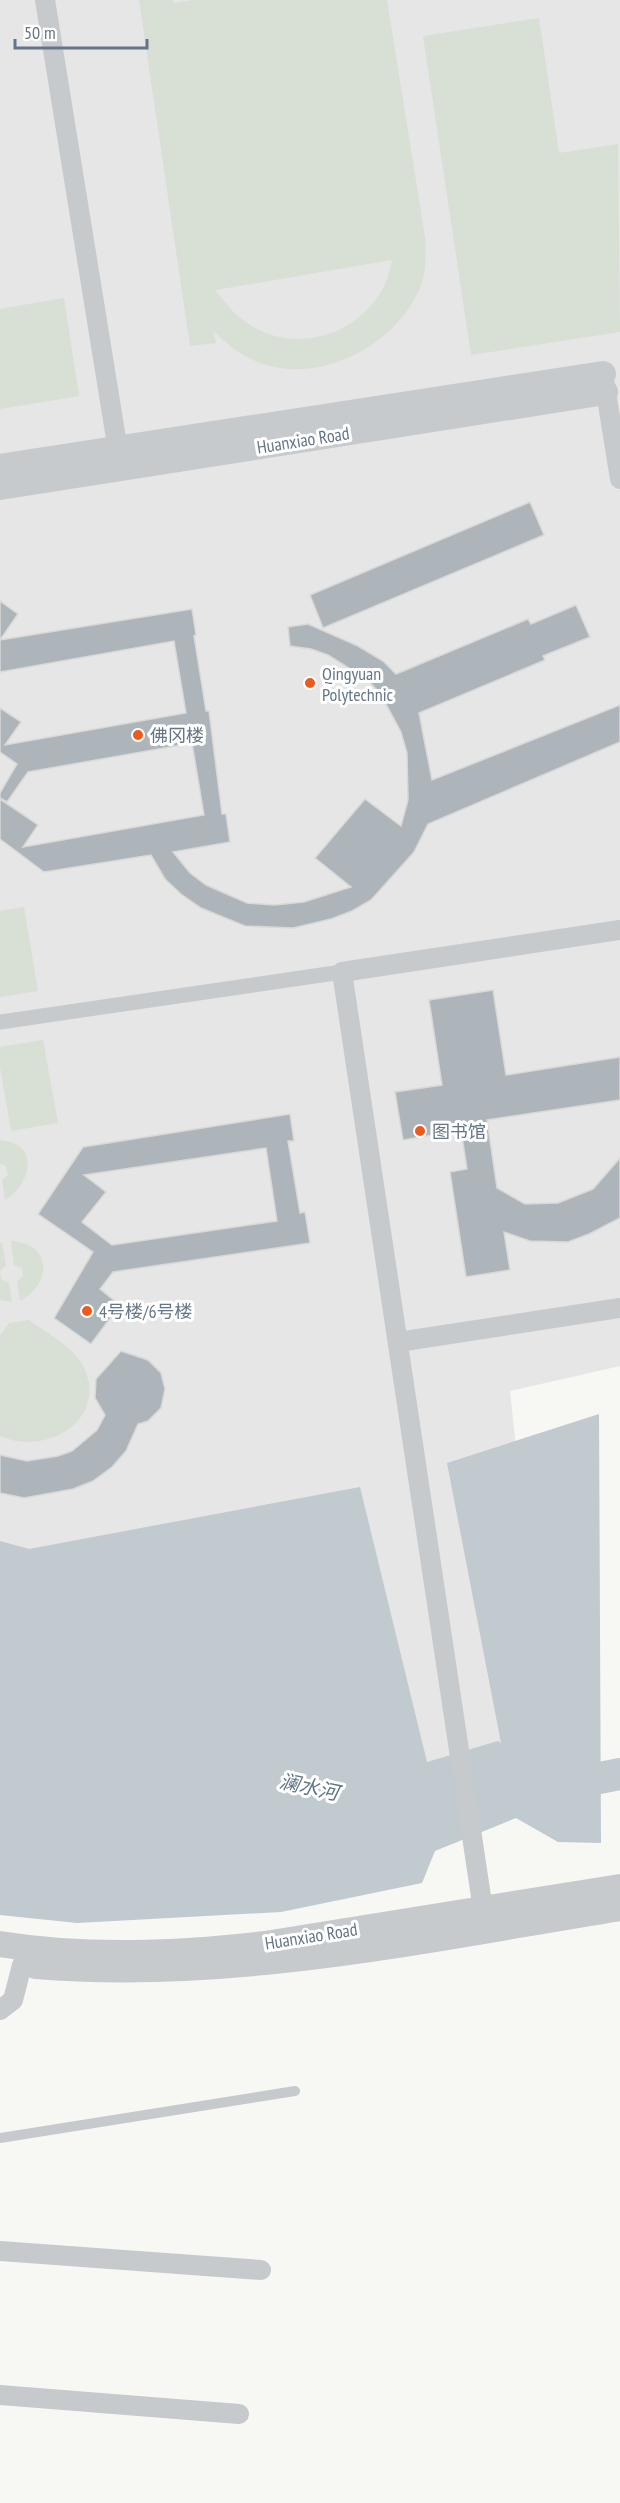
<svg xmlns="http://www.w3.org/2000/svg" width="620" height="2503" viewBox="0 0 620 2503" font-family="'PT Sans Narrow','Noto Sans SC',sans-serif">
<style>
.built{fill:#e5e6e5}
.green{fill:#d8dfd4;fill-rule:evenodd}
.water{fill:#c0cacf}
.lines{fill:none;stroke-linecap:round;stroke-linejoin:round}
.river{stroke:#c0cacf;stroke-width:32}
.building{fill:#adb5bb;stroke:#d8d9d6;stroke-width:1.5;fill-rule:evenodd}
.service{stroke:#c6cacd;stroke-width:10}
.pedestrian{stroke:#c6cacd;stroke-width:15}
.minor{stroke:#c6cacd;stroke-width:20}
.tertiary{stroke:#c6cacd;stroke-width:26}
.poi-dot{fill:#ee591d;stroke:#fff;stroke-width:2}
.labels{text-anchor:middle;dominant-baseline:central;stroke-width:6;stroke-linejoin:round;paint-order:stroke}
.street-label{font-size:18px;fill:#647587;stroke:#fff}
.poi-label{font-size:18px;fill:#647587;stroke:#fff;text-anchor:start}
.water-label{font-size:20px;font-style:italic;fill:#607783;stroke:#fff}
</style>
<rect width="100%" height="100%" fill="#f7f7f4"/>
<!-- built -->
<path class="built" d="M0,0H620V1366L510,1391L550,1767L0,1799Z"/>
<!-- green -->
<g class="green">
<path d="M139,0H173V3L194,0H387L425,237C426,251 426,265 423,279C406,335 338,377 280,368C253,364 232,350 213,330L216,343L190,346ZM392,260C383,323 310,358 255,328C238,319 226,304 215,290Z"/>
<path d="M539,18L559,153L618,144L620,332L471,355L423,36Z"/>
<path d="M64,298L79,396L0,409V309Z"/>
<path d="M24,907L38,991L0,997V911Z"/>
<path d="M43,1040L58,1123L11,1131L0,1067V1047Z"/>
<path d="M0,1140C40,1143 32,1184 5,1200L2,1180L8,1175L6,1166L0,1164Z"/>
<path d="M11,1241C52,1244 53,1282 20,1301L17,1282L23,1276L22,1268L14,1265Z"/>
<path d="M2,1242L6,1266L0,1271L1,1279L9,1283L12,1302L0,1300V1243Z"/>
<path d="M29,1320C45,1332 69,1344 80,1361C114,1415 49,1458 0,1436V1336L9,1323Z"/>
</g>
<!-- water -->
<path class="water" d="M599,1414L601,1843L558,1842L516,1818L435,1851L422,1883L281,1912L77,1923L0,1915V1541L29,1549L360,1487L427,1762L498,1741L501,1743L447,1463Z"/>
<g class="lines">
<!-- river -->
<path class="river" d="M559,1786L620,1774"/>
</g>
<!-- building -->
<g class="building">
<path d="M530,502L544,535L323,628L310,595Z"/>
<path d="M0,601L18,614L0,640L192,609L196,635L194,636L206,711H209L222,814H226L230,842L173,852L190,873L206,885L247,903L274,905L304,902L351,887L315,858L365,799L401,826L408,800L407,753L401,732L381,695L368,680L328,655L311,649L290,646L288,627L308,624L358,646L383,661L396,674L528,619L531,624L576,605L590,637L543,656L545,660L419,713L432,780L620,705V742L428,824L414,852L371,900L352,911L331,919L293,928L245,926L201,908L181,894L165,879L151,855L44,872L0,839V799L38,825L23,847L204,815L192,743L28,772L7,802L0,798V793L17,764L0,752V708L21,722L5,745L186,713L174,641L0,672Z"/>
<path d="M493,990L506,1075L620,1057V1100L487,1120L497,1188L525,1204L558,1203L593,1189L620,1158V1218L589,1234L568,1242L530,1241L504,1232L510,1270L466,1277L450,1172L467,1169L461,1130L403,1140L395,1092L442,1085L429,1000Z"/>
<path d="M290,1114L294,1141H288L300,1213L305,1212L310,1243L113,1272L100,1289L120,1305L91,1344L54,1318L93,1252L38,1214L83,1147ZM266,1148L277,1221L112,1245L82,1222L106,1192L84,1175Z"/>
<path d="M121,1351L148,1360L161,1373L165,1389L161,1408L148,1421L138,1424L126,1451L112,1467L93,1481L73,1489L24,1498L0,1493V1455L27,1461L58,1456L72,1451L97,1430L105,1415L95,1398L96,1379Z"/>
</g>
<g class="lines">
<!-- service -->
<path class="service" d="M0,2138L295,2091"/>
<!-- pedestrian -->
<path class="pedestrian" d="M0,1022L342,972"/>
<!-- minor -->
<g class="minor">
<path d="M45,0L120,463"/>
<path d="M604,380L620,479"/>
<path d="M398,1342L620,1308"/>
<path d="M485,1923L342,972L620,930"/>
<path d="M0,2010L13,2000L22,1965"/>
<path d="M0,2251L261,2270"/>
<path d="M0,2395L239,2414"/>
</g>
<!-- tertiary -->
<g class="tertiary">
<path d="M0,467L603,374"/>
<path d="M0,487L605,392"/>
<path d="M0,1944C88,1958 177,1954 265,1944L620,1887"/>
<path d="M36,1966C232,1982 427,1939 620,1908"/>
</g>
</g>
<!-- markers -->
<g class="poi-dot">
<circle cx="310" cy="683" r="6"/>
<circle cx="138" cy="735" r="6"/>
<circle cx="420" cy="1131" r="6"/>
<circle cx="87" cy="1311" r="6"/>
</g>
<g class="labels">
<!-- street labels -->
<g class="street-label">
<text transform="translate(303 440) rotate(-9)">Huanxiao Road</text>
<text transform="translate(311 1936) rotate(-9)">Huanxiao Road</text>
</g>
<!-- poi labels -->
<g class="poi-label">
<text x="322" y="673">Qingyuan<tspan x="322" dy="21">Polytechnic</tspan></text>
<text x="150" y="735">佛冈楼</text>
<text x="432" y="1131">图书馆</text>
<text x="99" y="1311">4号楼/6号楼</text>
</g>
<!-- water labels -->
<g class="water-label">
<text transform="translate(309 1787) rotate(12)">澜水河</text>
</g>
</g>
<!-- scale -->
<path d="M15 39v9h132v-9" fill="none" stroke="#647587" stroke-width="3"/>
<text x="24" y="39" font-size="18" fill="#647587" stroke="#ffffff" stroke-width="4.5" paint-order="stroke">50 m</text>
</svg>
